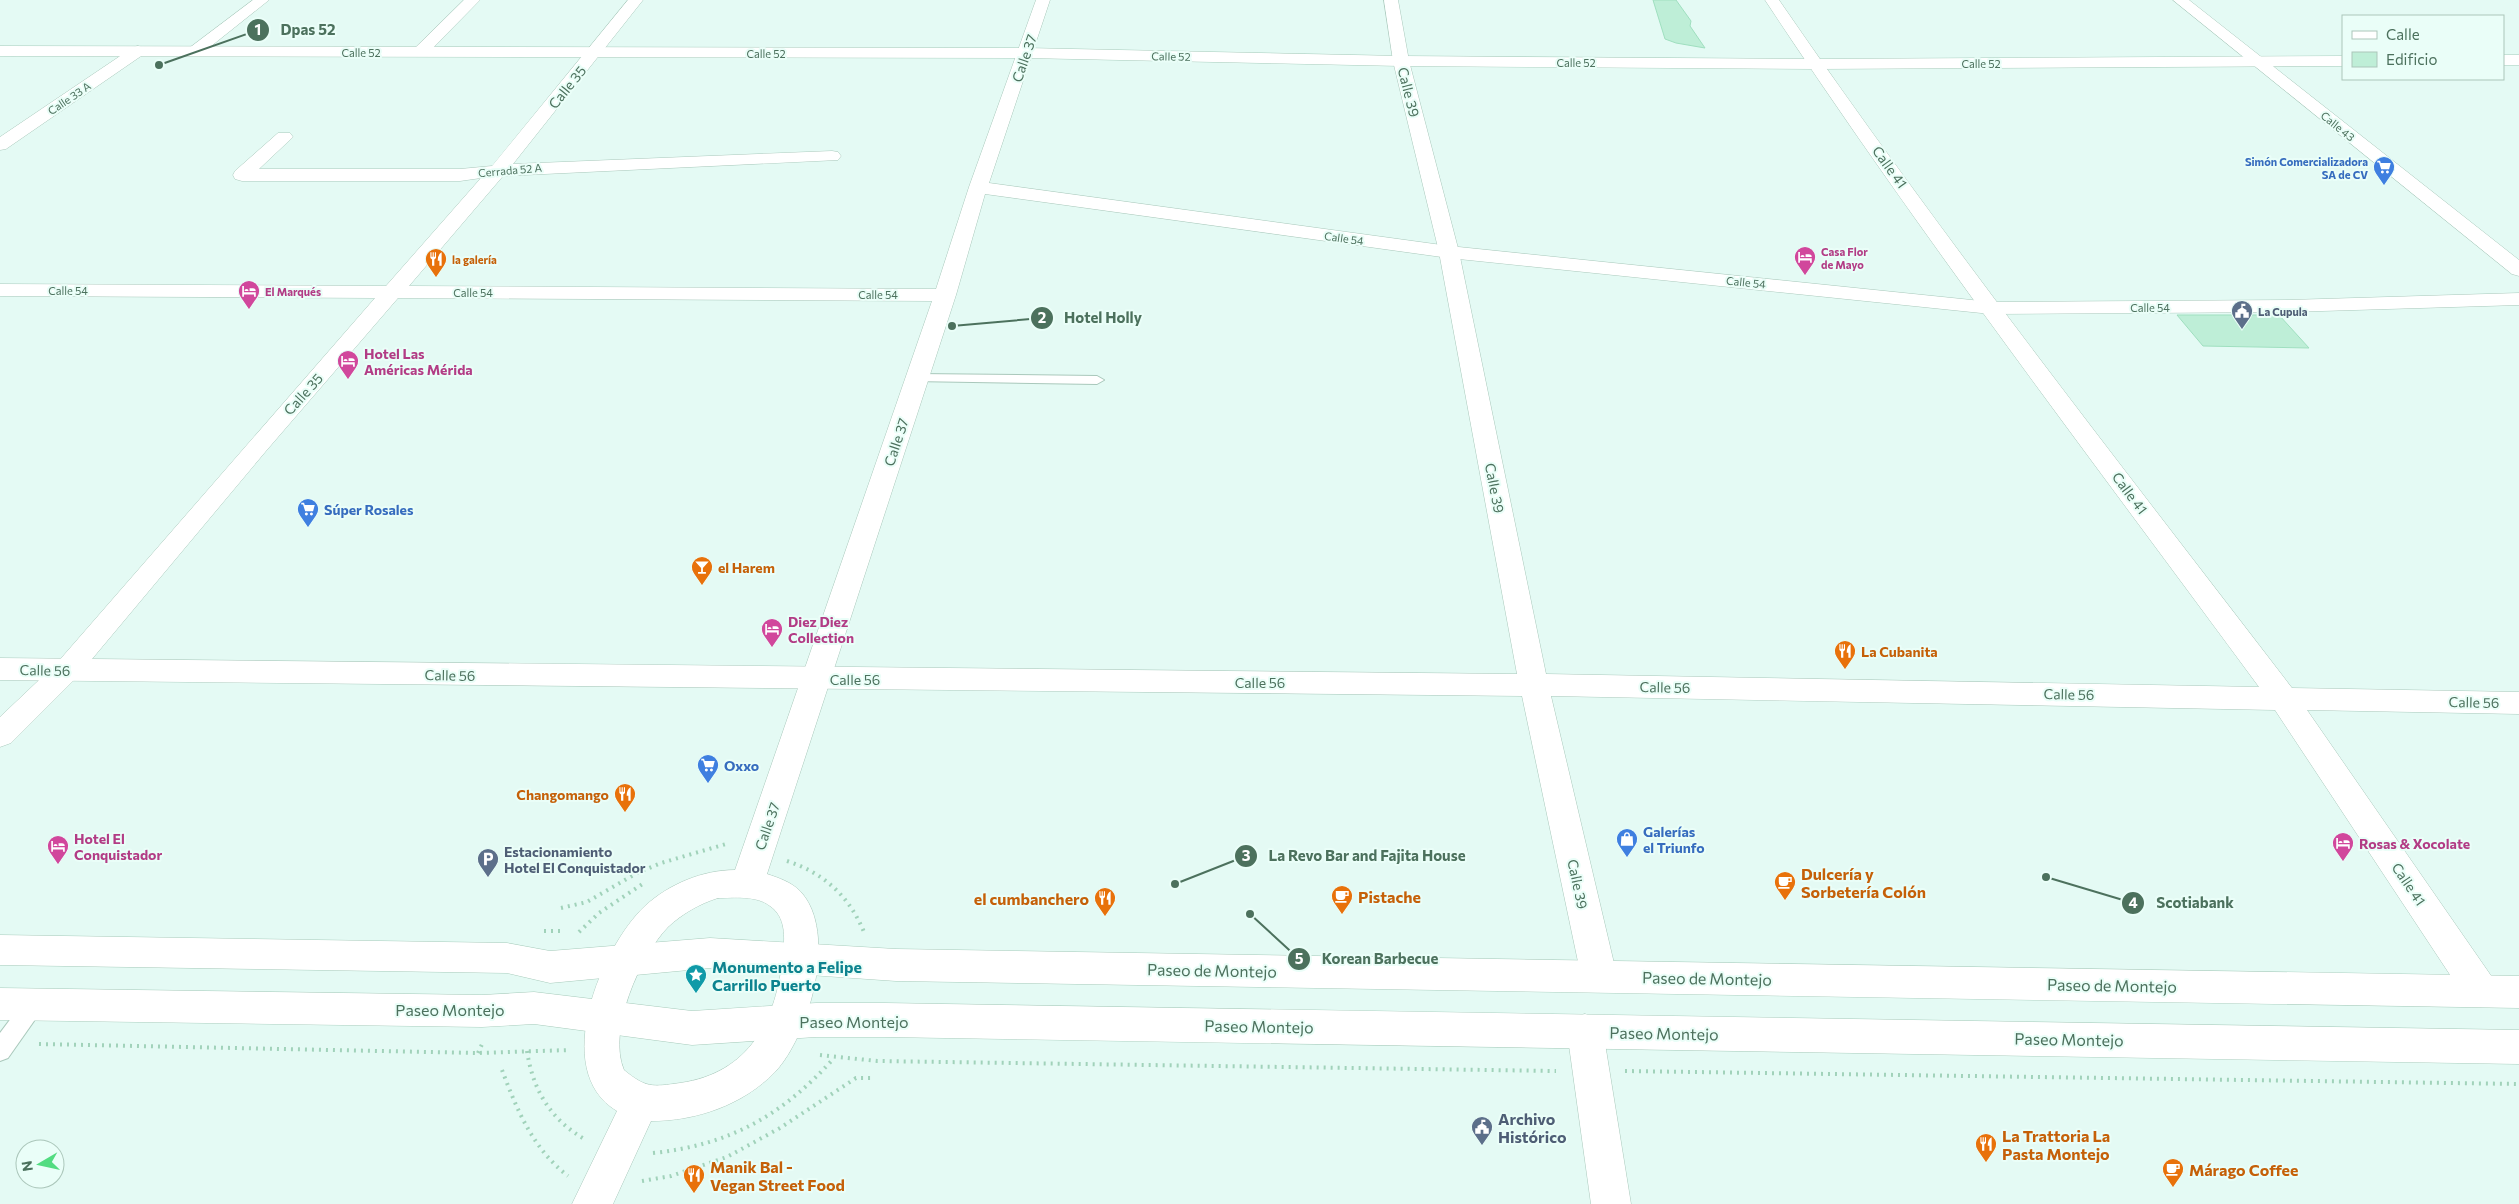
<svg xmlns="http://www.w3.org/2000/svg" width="2519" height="1204" viewBox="0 0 2519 1204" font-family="Commissioner,sans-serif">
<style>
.building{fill:#beeed7;stroke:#9fdfbf}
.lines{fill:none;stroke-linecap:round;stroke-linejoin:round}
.service-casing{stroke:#a9c8bb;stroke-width:2}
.minor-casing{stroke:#a9c8bb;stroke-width:1}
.tertiary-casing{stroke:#a9c8bb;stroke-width:1}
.secondary-casing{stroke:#a7cbbb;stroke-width:1}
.path{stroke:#a1d2ba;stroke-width:4;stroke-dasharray:2 5;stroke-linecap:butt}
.service{fill:#fff;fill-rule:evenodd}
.minor{fill:#fff;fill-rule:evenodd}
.tertiary{fill:#fff;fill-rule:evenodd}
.secondary{fill:#fff;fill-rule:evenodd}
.labels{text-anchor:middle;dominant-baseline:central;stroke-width:4;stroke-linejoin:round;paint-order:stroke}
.far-street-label{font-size:11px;fill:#4c715d;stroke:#eafef8}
.far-shop-label{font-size:11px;font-weight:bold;fill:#366cbe;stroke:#eafef8;text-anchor:end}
.far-hotel-label{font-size:11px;font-weight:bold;fill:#b23c85;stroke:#eafef8;text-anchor:start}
.far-food-label{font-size:11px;font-weight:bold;fill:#c56008;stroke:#eafef8;text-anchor:start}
.far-service-label{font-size:11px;font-weight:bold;fill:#4e5e75;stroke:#eafef8;text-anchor:start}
.street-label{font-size:14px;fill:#4c715d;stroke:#eafef8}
.hotel-label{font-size:14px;font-weight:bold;fill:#b23c85;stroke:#eafef8;text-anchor:start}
.shop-label{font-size:14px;font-weight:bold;fill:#366cbe;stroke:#eafef8;text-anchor:start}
.food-label{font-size:14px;font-weight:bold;fill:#c56008;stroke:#eafef8;text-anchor:start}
.service-label{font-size:14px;font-weight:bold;fill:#4e5e75;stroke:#eafef8;text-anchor:start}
.near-food-label{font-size:16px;font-weight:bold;fill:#c56008;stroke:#eafef8;text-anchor:start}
.near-culture-label{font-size:16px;font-weight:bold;fill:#0d838f;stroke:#eafef8;text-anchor:start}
.near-street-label{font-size:16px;fill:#4c715d;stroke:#eafef8}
.near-service-label{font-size:16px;font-weight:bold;fill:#4e5e75;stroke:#eafef8;text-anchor:start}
.leader{fill:none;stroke:#4c715d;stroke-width:2}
.callout-dot{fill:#4c715d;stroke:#eafef8;stroke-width:2}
.mark-label{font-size:15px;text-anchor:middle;font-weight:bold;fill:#fff}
.callout-label{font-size:15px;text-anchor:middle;font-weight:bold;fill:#4c715d;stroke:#eafef8;stroke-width:4;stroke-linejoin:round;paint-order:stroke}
</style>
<rect width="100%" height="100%" fill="#e4faf4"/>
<!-- building -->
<g class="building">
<path d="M1653,0H1676L1691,21L1690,26L1705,48L1676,43L1665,39Z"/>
<path d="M2177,315H2279L2309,348L2203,346Z"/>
</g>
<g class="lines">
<!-- service casing -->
<g class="service-casing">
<g id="service">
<path d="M917,374L1097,376L1104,380L1097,384L912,381L910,378L912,375Z"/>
<path d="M34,994L41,997L45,1004L41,1011L8,1058L0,1061V1033L27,997Z"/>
</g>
</g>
<!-- minor casing -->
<g class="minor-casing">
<g id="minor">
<path d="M253,0H269L200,55H188L186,52L188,49Z"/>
<path d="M464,0H480L426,55H414L412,52L414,49Z"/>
<path d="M628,0H643L513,164L832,151L838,152L841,156L838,160L503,176L409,286L936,289L969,187L1036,0H1050L989,183L1449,246L1991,302L2289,300L2519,293V305L2289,312L1991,314L1449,258L985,194L956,295L767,874C779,878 791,882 800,891C839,932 809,1036 775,1072C743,1105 696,1121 651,1121L613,1204H572L617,1111C549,1071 602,946 645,906C669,884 703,870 735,870L932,301L398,298L266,451L77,677L11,743L0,747V717L57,663L375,298L0,296V284L386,286L481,178L460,181H242L235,179L233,175L235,171L278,133H290L293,137L259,169H460L492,166ZM718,898C734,898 756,895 770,906C786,917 785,937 783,955C777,1019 750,1073 680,1083C652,1087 646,1088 624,1070C607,1031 640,956 668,927C682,914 699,904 718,898Z"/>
<path d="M2173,0H2189L2519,260V276L2512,274Z"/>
<path d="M138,46L144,48L146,51L144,54L6,149L0,150V137L132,48Z"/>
</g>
</g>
<!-- tertiary casing -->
<g class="tertiary-casing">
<g id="tertiary">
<path d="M1384,0H1398L1409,61L1459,252L1546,674L2259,687C2092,460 1920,235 1765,0H1779C1941,236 2118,461 2292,688L2519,692V714L2307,710L2494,980L2499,991L2494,1002L2481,1007L2468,1002L2275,710L1551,696L1617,976L1611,987L1599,992L1587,987L1581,976L1522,696L0,680V658L1517,674L1439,252L1393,61Z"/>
<path d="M1585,1014L1598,1019L1603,1031L1631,1204H1591L1567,1031L1572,1019Z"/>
</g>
</g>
<!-- secondary casing -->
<g class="secondary-casing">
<g id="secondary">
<path d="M0,46L1026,48L1401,56L1815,59L2343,56V66L1815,69L1401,66L1026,58L0,56Z"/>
<rect x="2503" y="55" width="16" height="10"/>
<path d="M0,935L507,943L550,951L710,938L896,949L2519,976V1008L896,981L710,968L550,983L507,973L0,965Z"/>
<path d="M0,988L482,995L534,992L692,1011L816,1003H885L2519,1030V1064L885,1037H816L692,1045L534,1024L482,1027L0,1020Z"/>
</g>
</g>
<!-- path -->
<g class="path">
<path d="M787,861C824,873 849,896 864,932"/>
<path d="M561,908L587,902L637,873L661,863L726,844"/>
<path d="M544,931H560"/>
<path d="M579,932L599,913L644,883"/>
<path d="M39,1044L478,1053L570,1050"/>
<path d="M527,1051C533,1091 551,1120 586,1140"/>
<path d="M478,1053L483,1042"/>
<path d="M820,1055L877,1061L1556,1071"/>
<path d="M502,1070C517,1110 533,1149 568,1176"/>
<path d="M1625,1071L2519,1084"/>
<path d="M653,1153C730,1145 783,1115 834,1058"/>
<path d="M642,1181L671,1176L727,1157L780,1128L856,1078H873"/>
</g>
<!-- service -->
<use href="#service" class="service"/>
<!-- minor -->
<use href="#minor" class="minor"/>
<!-- tertiary -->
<use href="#tertiary" class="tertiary"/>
<!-- secondary -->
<use href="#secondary" class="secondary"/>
</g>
<!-- icons -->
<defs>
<g id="supermarket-pin" transform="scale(1.125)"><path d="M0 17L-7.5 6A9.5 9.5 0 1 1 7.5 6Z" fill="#3f7fe0" stroke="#eafef8"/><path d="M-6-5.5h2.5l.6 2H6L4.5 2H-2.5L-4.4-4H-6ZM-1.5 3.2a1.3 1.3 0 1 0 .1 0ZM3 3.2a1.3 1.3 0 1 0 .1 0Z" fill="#fff"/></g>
<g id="hotel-pin" transform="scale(1.125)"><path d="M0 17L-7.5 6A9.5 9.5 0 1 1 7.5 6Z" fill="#d1479c" stroke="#eafef8"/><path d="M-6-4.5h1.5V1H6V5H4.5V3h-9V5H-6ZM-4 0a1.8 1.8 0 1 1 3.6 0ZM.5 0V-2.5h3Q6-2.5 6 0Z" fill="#fff"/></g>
<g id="restaurant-pin" transform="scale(1.125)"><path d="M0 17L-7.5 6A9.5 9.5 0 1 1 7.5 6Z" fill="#e8710a" stroke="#eafef8"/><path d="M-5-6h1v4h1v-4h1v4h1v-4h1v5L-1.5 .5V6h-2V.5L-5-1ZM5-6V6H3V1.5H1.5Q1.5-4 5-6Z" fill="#fff"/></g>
<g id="civic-pin" transform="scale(1.125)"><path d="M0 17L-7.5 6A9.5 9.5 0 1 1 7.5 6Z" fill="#5c6f8a" stroke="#eafef8"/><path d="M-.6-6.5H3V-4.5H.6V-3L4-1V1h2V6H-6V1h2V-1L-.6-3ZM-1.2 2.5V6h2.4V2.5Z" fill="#fff"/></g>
<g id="bar-pin" transform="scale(1.125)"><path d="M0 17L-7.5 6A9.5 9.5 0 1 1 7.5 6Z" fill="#e8710a" stroke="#eafef8"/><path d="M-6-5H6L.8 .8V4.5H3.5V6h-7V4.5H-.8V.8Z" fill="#fff"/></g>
<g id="shop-pin" transform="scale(1.125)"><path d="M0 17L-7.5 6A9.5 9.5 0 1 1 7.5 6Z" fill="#3f7fe0" stroke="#eafef8"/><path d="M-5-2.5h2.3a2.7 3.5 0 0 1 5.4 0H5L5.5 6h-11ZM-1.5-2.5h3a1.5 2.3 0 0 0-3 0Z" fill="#fff"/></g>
<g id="parking-pin" transform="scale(1.125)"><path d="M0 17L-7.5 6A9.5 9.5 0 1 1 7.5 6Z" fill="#5c6f8a" stroke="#eafef8"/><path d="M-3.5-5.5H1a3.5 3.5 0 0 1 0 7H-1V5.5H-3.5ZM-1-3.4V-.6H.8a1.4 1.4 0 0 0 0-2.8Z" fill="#fff"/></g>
<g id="cafe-pin" transform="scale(1.125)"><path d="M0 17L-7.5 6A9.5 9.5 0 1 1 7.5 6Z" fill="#e8710a" stroke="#eafef8"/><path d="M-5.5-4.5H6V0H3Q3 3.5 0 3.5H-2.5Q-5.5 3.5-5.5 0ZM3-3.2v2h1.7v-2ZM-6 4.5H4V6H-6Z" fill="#fff"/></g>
<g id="sight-pin" transform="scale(1.125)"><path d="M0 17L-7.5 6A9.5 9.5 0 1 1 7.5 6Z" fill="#0f9aa8" stroke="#eafef8"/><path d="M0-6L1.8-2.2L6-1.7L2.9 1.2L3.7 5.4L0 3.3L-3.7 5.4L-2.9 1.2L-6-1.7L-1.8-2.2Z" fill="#fff"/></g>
</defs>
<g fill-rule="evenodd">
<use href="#supermarket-pin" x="2384" y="167"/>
<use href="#hotel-pin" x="1805" y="257"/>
<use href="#restaurant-pin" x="436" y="259"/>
<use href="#hotel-pin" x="249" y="291"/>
<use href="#civic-pin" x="2242" y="311"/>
<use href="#hotel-pin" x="348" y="361"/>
<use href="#supermarket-pin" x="308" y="509"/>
<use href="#bar-pin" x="702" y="567"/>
<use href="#hotel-pin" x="772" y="629"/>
<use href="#restaurant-pin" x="1845" y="651"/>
<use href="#supermarket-pin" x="708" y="765"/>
<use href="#restaurant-pin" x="625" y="794"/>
<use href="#shop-pin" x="1627" y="839"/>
<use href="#hotel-pin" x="2343" y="843"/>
<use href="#hotel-pin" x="58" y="846"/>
<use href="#parking-pin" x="488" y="859"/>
<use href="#cafe-pin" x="1785" y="882"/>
<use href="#cafe-pin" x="1342" y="896"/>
<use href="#restaurant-pin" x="1105" y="898"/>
<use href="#sight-pin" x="696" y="975"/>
<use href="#civic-pin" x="1482" y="1127"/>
<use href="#restaurant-pin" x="1986" y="1144"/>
<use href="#cafe-pin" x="2173" y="1169"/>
<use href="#restaurant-pin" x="694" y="1175"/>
</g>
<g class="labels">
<!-- far-street labels -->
<g class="far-street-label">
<text x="361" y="52">Calle 52</text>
<text x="766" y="53">Calle 52</text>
<text transform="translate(1171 56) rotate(1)">Calle 52</text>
<text x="1576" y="62">Calle 52</text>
<text x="1981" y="63">Calle 52</text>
<text transform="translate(69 98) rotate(-34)">Calle 33 A</text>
<text transform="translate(2338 126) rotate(39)">Calle 43</text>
<text transform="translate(510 170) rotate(-5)">Cerrada 52 A</text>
<text transform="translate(1344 238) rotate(8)">Calle 54</text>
<text transform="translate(1746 282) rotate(6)">Calle 54</text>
<text x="68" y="290">Calle 54</text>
<text x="473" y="292">Calle 54</text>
<text x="878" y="294">Calle 54</text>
<text x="2150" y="307">Calle 54</text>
</g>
<!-- far-shop labels -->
<g class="far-shop-label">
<text x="2368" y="161">Simón Comercializadora<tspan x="2368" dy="13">SA de CV</tspan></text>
</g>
<!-- far-hotel labels -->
<g class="far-hotel-label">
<text x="1821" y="251">Casa Flor<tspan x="1821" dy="13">de Mayo</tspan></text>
<text x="265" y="291">El Marqués</text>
</g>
<!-- far-food labels -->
<g class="far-food-label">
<text x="452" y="259">la galería</text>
</g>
<!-- far-service labels -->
<g class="far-service-label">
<text x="2258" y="311">La Cupula</text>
</g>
<!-- street labels -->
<g class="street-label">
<text transform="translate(1024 58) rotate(-71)">Calle 37</text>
<text transform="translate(567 87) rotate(-51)">Calle 35</text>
<text transform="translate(1409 92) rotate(76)">Calle 39</text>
<text transform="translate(1890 167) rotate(54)">Calle 41</text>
<text transform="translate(303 394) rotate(-48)">Calle 35</text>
<text transform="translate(896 442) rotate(-72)">Calle 37</text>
<text transform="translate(1495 488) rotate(79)">Calle 39</text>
<text transform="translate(2130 493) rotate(53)">Calle 41</text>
<text transform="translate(45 670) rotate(1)">Calle 56</text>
<text transform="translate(450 675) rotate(1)">Calle 56</text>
<text x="855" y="679">Calle 56</text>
<text x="1260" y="682">Calle 56</text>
<text transform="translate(1665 687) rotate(1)">Calle 56</text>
<text transform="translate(2069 694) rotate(1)">Calle 56</text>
<text transform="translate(2474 702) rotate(1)">Calle 56</text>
<text transform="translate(767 826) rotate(-71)">Calle 37</text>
<text transform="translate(1578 884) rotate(78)">Calle 39</text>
<text transform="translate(2409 884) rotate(56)">Calle 41</text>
</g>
<!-- hotel labels -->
<g class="hotel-label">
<text x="364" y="353">Hotel Las<tspan x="364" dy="16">Américas Mérida</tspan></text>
<text x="788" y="621">Diez Diez<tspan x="788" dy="16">Collection</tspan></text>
<text x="74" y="838">Hotel El<tspan x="74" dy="16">Conquistador</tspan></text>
<text x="2359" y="843">Rosas &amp; Xocolate</text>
</g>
<!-- shop labels -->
<g class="shop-label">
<text x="324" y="509">Súper Rosales</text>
<text x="724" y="765">Oxxo</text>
<text x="1643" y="831">Galerías<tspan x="1643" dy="16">el Triunfo</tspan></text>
</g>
<!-- food labels -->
<g class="food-label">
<text x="718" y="567">el Harem</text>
<text x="1861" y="651">La Cubanita</text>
<text x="609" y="794" text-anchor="end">Changomango</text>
</g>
<!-- service labels -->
<g class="service-label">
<text x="504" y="851">Estacionamiento<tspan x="504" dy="16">Hotel El Conquistador</tspan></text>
</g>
<!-- near-food labels -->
<g class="near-food-label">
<text x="1801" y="873">Dulcería y<tspan x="1801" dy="18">Sorbetería Colón</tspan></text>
<text x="1358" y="896">Pistache</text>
<text x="1089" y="898" text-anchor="end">el cumbanchero</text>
<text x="2002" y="1135">La Trattoria La<tspan x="2002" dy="18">Pasta Montejo</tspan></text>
<text x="710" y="1166">Manik Bal -<tspan x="710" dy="18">Vegan Street Food</tspan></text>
<text x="2189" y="1169">Márago Coffee</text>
</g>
<!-- near-culture labels -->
<g class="near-culture-label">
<text x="712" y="966">Monumento a Felipe<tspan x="712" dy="18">Carrillo Puerto</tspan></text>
</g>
<!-- near-street labels -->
<g class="near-street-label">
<text transform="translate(1212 970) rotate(1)">Paseo de Montejo</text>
<text transform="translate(1707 978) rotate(1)">Paseo de Montejo</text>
<text transform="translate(2112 985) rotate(1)">Paseo de Montejo</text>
<text x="450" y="1009">Paseo Montejo</text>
<text x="854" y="1021">Paseo Montejo</text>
<text transform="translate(1259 1026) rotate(1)">Paseo Montejo</text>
<text transform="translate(1664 1033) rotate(1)">Paseo Montejo</text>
<text transform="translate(2069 1039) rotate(1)">Paseo Montejo</text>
</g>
<!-- near-service labels -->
<g class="near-service-label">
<text x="1498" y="1118">Archivo<tspan x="1498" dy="18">Histórico</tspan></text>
</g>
</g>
<!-- callouts -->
<path class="leader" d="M159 65L258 30M952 326L1042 318M1175 884L1246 856M2046 877L2133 903M1250 914L1299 959"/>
<g class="callout-dot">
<circle cx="159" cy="65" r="5"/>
<circle cx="952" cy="326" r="5"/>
<circle cx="1175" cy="884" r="5"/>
<circle cx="2046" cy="877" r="5"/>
<circle cx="1250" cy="914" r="5"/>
<circle cx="258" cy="30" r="12"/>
<circle cx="1042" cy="318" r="12"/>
<circle cx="1246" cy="856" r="12"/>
<circle cx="2133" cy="903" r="12"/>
<circle cx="1299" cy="959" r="12"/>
</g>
<g class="mark-label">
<text x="258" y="35">1</text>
<text x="1042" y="323">2</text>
<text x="1246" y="861">3</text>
<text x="2133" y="908">4</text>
<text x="1299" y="964">5</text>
</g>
<g class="callout-label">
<text x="308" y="35">Dpas 52</text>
<text x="1103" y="323">Hotel Holly</text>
<text x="1367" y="861">La Revo Bar and Fajita House</text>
<text x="2195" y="908">Scotiabank</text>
<text x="1380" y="964">Korean Barbecue</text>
</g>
<!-- legend -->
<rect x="2342" y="15" width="162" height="65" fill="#eafef8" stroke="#abc6ba"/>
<rect x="2352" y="31" width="25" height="8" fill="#ffffff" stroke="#abc6ba"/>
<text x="2386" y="40" font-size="15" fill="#4c715d">Calle</text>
<rect x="2352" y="52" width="25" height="15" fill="#beeed7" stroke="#abc6ba"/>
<text x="2386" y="65" font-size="15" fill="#4c715d">Edificio</text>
<!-- north arrow -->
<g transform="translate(40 1164) rotate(261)"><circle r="24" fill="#eafef8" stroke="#abc6ba"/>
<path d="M0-4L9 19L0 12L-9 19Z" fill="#52dc81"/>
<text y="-8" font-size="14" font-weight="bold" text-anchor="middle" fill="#4c715d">N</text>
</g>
</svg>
